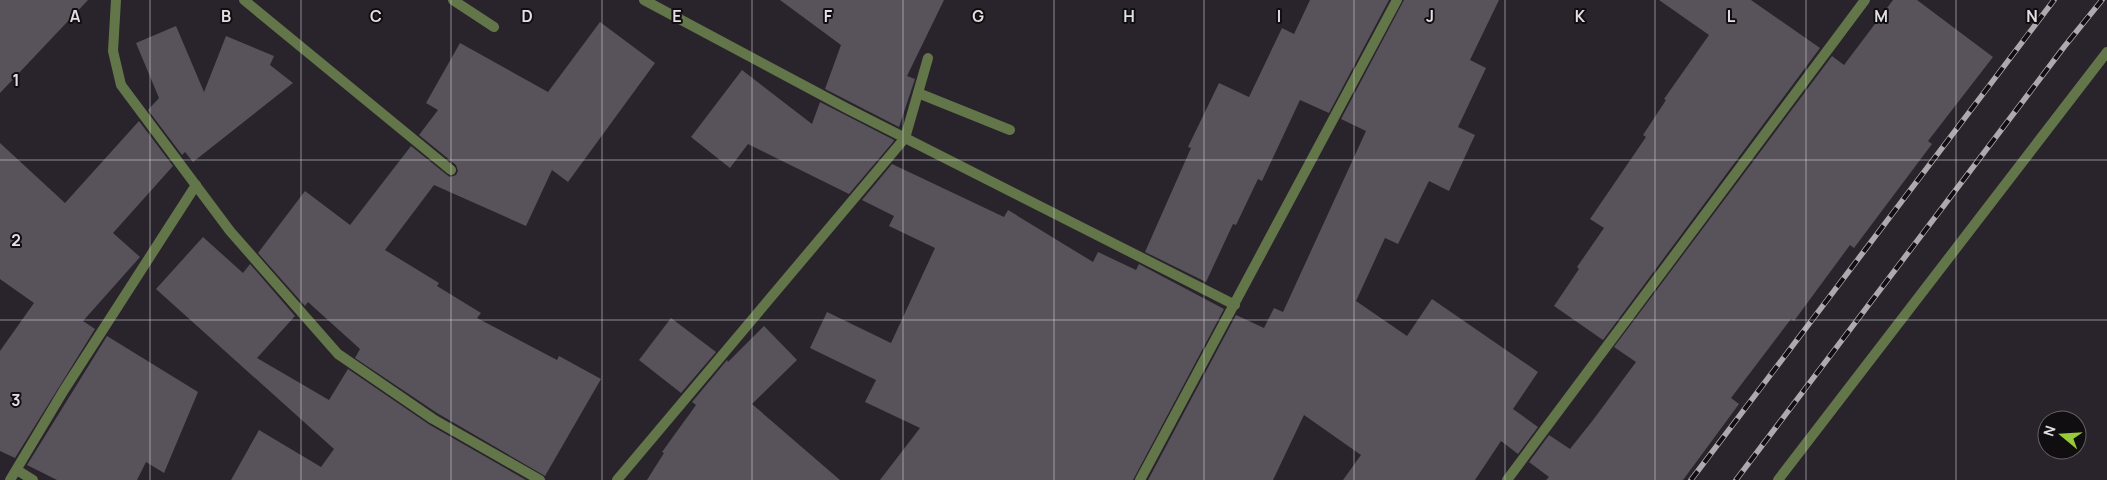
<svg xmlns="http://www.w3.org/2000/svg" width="2107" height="480" viewBox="0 0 2107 480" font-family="Manrope,sans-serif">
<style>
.building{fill:#58525a}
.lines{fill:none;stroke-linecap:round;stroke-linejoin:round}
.service{stroke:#637649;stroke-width:10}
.minor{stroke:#637649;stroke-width:10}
.rail-casing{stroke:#ada9af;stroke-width:5.5}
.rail{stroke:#100e11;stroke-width:4;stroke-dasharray:11;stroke-linecap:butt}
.grid{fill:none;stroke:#e3e0e5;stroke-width:1;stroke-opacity:0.55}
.grid-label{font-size:16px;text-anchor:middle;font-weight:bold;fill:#e3e0e5;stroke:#100e11;stroke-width:4;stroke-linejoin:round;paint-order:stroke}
</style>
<rect width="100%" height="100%" fill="#29242b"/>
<!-- building -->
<g class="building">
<path d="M0,0H88L0,93Z"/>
<path d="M780,0H944L907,76L915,79L899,127L825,89L841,45Z"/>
<path d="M1310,0H1389L1329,113L1300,100L1262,181L1258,179L1236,225L1233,224L1206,282L1145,252L1191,148L1188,147L1219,83L1249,97L1282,28L1294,34Z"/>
<path d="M1404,0H1499L1470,60L1486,68L1458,127L1475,135L1449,191L1429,181L1398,244L1385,238L1356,301L1407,336L1432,299L1538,372L1513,409L1538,427L1518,454L1501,441L1475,480H1343L1361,455L1304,415L1273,480H1148L1236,315L1264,328L1274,308L1283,312L1366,131L1341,119Z"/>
<path d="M1659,0H1751L1820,48L1603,340L1554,306L1579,269L1577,267L1604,228L1590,219L1646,137L1643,135L1666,100L1664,99L1709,35Z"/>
<path d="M1893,0H1917L1993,57L1928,141L1932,144L1854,248L1850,245L1794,321L1791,319L1731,398L1739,404L1683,480H1546L1549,477L1529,462L1549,435L1570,449L1593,420L1636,362L1614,347L1832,56L1844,65Z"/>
<path d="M600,22L655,63L568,182L552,170L526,226L434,185L385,250L439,283L437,286L481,313L477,318L557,360L559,356L601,379L545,476L437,413L355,358L360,349L308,302L305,306L258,253L305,191L350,225L411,146L447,175L450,177L456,175L458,171L456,165L419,135L438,110L426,103L460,43L548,92Z"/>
<path d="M176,26L204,92L226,36L274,56L270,65L293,83L193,162L185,152L182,155L148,110L159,98L136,43Z"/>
<path d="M742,70L812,124L820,102L894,140L893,142L849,194L748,144L730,168L691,137Z"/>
<path d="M139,121L173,166L113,233L140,257L83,321L95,329L15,458L0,451V351L34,303L0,279V143L65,203Z"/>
<path d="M892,164L1004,217L1008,210L1093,262L1098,252L1136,270L1139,264L1224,309L1133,480H880L920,428L865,402L876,380L810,348L827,312L891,343L935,248L889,226L894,216L862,200Z"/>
<path d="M203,237L243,273L250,264L295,316L257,358L329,400L348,369L430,425L526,480H231L259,430L321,467L334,449L156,289Z"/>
<path d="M671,318L716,352L681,393L639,360Z"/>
<path d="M764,326L797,360L752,404L840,480H647L664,453L662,452L696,405L692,402L727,360L728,362Z"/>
<path d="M107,336L198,392L164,473L146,462L137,480H57L27,465Z"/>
</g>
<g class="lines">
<!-- service -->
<path class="service" d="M1778,480L2107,52"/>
<!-- minor -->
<g class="minor">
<path d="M116,0L113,51L121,85L230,231L338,354L433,419L540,480"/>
<path d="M244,0L451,170"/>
<path d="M453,0L494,27"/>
<path d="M644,0L848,109L1235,305"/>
<path d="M918,93L1010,130"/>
<path d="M17,470L33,480"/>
<path d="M10,480L64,390L196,185"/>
<path d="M617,480L905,138L928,58"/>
<path d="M1140,480L1397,0"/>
<path d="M1507,480L1865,0"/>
</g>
<!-- rail casing -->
<g class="rail-casing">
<g id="rail">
<path d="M1691,480L2054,0"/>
<path d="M1736,480L2064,47L2102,0"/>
</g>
</g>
<!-- rail -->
<use href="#rail" class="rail"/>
</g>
<!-- grid -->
<path class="grid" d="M150,0V480M301,0V480M451,0V480M602,0V480M752,0V480M903,0V480M1054,0V480M1204,0V480M1354,0V480M1505,0V480M1655,0V480M1806,0V480M1956,0V480M0,160H2107M0,320H2107"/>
<g class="grid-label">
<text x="75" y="22">A</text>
<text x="226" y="22">B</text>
<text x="376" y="22">C</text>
<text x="527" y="22">D</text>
<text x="677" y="22">E</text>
<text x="828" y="22">F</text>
<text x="978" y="22">G</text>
<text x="1129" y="22">H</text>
<text x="1279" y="22">I</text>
<text x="1430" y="22">J</text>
<text x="1580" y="22">K</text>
<text x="1731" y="22">L</text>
<text x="1881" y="22">M</text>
<text x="2032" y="22">N</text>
<text x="16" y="86">1</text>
<text x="16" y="246">2</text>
<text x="16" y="406">3</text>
</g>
<!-- north arrow -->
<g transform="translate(2062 435) rotate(288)"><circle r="24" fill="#100e11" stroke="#646266"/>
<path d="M0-4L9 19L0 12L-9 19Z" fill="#98cb37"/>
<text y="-8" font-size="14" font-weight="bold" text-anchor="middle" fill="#e3e0e5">N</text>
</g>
</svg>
